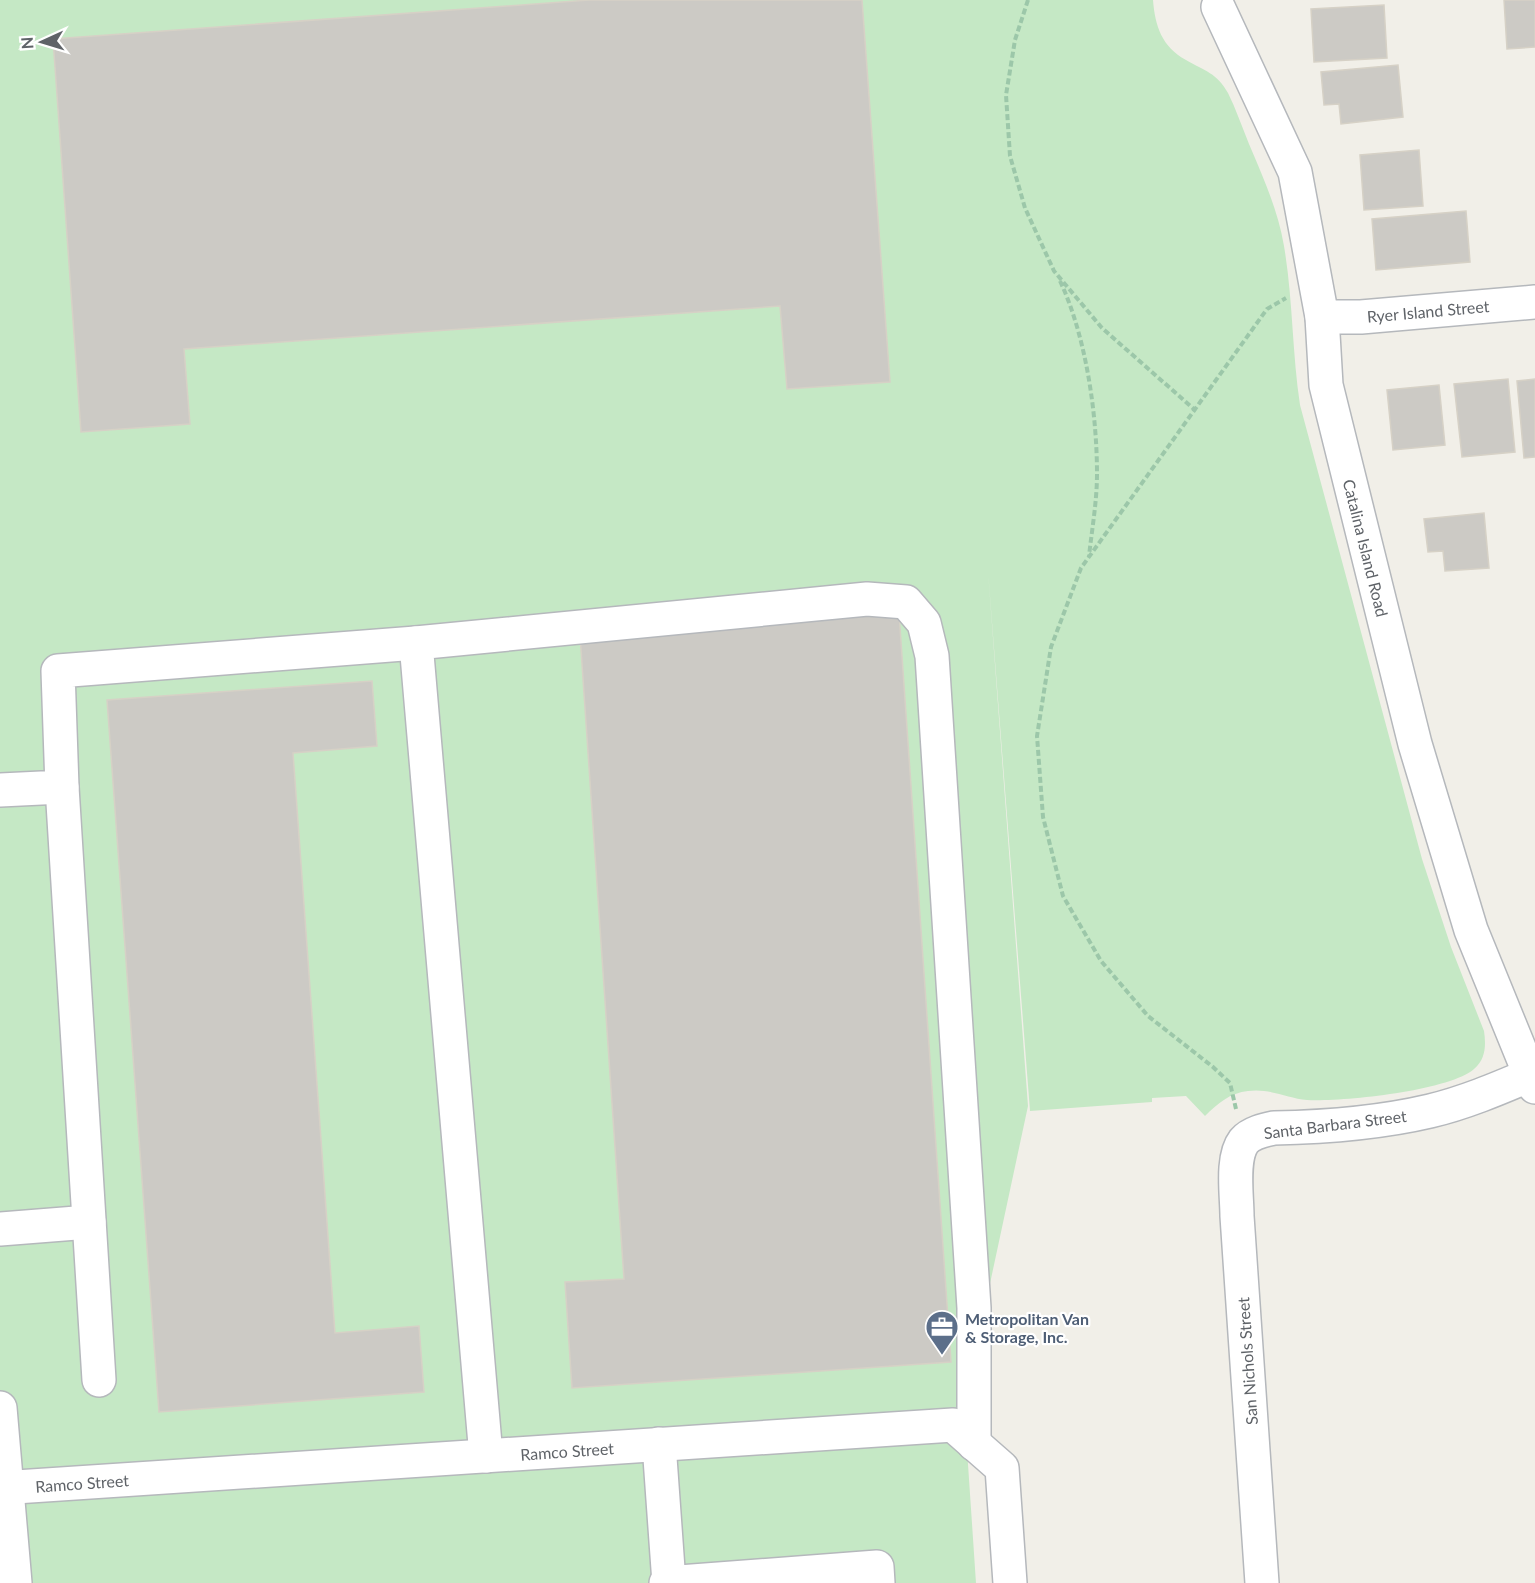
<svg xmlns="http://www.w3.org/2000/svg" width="1535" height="1583" viewBox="0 0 1535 1583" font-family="Lato,sans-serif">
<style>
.green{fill:#c5e8c5}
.building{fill:#cccac5;stroke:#d6d1c6;stroke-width:1.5}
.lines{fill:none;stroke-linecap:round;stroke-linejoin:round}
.minor-casing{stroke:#b5b8bc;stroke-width:36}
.path{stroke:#9cc7a9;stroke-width:4;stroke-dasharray:6 3;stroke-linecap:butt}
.minor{stroke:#fff;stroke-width:33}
.labels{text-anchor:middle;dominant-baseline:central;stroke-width:4.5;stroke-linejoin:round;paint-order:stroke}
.street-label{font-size:16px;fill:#5f6368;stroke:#fff}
.service-label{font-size:16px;font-weight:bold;fill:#4e5e75;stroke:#fff;text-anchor:start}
</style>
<rect width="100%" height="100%" fill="#f1efe8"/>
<!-- green -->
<path class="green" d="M0,0H1153C1155,26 1162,47 1186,60C1205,71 1217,73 1228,93C1236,109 1242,127 1249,144C1263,177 1278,210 1284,246C1293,299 1292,352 1300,405L1422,859L1451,947L1484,1031C1486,1045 1486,1059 1474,1069C1449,1091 1341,1102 1307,1100C1287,1098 1269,1088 1248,1091C1230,1093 1218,1103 1205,1116L1186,1096L1152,1098V1102L1030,1111L988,571L1028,1106L964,1405L976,1583H0Z"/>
<!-- building -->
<g class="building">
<path d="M589,0H862L890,382L787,389L780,306L184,349L190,424L81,432L53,39Z"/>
<path d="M1504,0H1535V47L1507,49Z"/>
<path d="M1384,5L1387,58L1314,62L1311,9Z"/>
<path d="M1398,65L1403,117L1341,124L1339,104L1324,105L1321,72Z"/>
<path d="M1419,150L1423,206L1364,210L1360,155Z"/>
<path d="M1466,211L1470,262L1376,270L1372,219Z"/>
<path d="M1508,379L1515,452L1462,457L1454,384Z"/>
<path d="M1535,379V457L1524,458L1517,381Z"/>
<path d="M1439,385L1445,445L1393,450L1387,390Z"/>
<path d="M1484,513L1489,568L1445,571L1443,551L1428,552L1424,519Z"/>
<path d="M899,613L951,1362L572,1388L565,1282L624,1279L580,635Z"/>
<path d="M372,681L377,746L293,753L335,1333L419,1326L424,1392L159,1412L107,700Z"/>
</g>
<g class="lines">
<!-- minor casing -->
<g class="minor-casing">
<g id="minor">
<path d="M1218,7L1295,172L1322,317L1326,385L1415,744L1471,930L1535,1087"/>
<path d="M1322,317H1361L1535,302"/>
<path d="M62,787L99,1380"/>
<path d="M0,790L62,787L58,671L416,643"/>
<path d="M0,1229L89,1222"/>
<path d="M0,1408L15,1583"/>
<path d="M659,1444L669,1583"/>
<path d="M486,1456L416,643L867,599L906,602L924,623L932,656L974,1308V1444"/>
<path d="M0,1488L953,1425L1002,1468L1010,1583"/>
<path d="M666,1583L877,1567L878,1583"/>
<path d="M1262,1583L1237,1216C1237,1195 1231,1158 1244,1141C1251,1133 1264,1130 1274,1128C1326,1127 1379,1123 1430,1111C1464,1103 1497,1089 1530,1075"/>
</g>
</g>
<!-- path -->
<g class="path">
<path d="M1028,0L1015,40L1006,95L1010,156L1025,208L1054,271L1102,328L1195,410"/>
<path d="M1060,281C1086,336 1097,414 1097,474C1097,501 1092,529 1089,556"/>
<path d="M1236,1109L1230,1083L1213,1067L1148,1016L1101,961L1063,896L1043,817L1037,736L1051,647L1081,568L1267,309L1286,298"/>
</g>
<!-- minor -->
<use href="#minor" class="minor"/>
</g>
<!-- icons -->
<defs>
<g id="office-pin" transform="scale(1.725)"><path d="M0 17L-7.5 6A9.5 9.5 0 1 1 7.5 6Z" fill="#5c6f8a" stroke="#fff"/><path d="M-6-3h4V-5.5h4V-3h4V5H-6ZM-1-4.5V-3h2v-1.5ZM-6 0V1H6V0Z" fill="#fff"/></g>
</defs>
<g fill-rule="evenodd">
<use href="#office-pin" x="942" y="1327"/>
</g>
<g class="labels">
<!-- street labels -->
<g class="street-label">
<text transform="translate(1428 311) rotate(-5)">Ryer Island Street</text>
<text transform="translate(1366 548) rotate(76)">Catalina Island Road</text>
<text transform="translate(1335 1124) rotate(-7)">Santa Barbara Street</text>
<text transform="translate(1247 1361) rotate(-94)">San Nichols Street</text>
<text transform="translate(567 1451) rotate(-4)">Ramco Street</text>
<text transform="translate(82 1483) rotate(-4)">Ramco Street</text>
</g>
<!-- service labels -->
<g class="service-label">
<text x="965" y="1318">Metropolitan Van<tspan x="965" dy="18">&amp; Storage, Inc.</tspan></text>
</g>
</g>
<!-- north arrow -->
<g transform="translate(42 42) rotate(266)" stroke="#ffffff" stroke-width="4.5" paint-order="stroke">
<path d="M0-4.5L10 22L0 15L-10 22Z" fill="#5f6368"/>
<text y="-9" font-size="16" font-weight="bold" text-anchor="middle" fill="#5f6368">N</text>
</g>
</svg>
